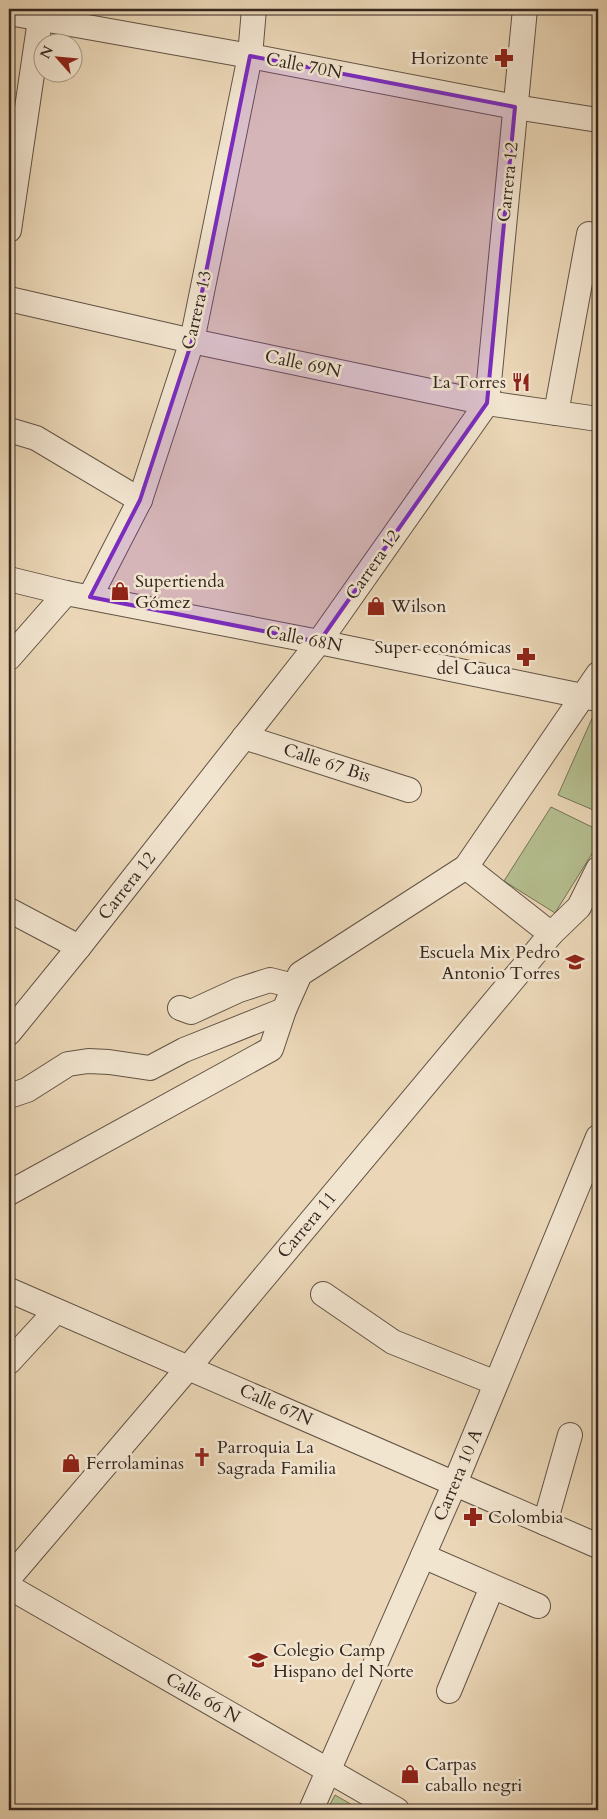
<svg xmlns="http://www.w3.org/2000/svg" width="607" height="1819" viewBox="0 0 607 1819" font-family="Cardo,serif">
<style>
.green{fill:#b5bf90;stroke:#747358}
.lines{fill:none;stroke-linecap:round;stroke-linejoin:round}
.minor-casing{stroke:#625345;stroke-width:26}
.minor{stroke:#f2e5d0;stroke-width:24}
.marked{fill:#7b2cbf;fill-opacity:0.2;stroke:#7b2cbf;stroke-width:4;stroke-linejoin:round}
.labels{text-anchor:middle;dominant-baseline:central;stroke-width:5;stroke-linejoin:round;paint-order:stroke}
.poi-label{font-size:18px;fill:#34271f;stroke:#f2e5d0;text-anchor:start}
.street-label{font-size:18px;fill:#34271f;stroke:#f2e5d0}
</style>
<rect width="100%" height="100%" fill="#ebd7b7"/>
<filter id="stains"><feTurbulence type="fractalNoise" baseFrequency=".004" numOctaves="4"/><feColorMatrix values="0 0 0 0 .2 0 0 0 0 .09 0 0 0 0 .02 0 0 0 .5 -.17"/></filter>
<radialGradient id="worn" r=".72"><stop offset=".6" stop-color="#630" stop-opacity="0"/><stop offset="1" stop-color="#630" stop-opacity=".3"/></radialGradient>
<!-- green -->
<g class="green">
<path d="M594,714L598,716V812L558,795Z"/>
<path d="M551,807L598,830V844L555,913L504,881Z"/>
<path d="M335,1795L361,1810H327Z"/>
</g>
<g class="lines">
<!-- minor casing -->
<g class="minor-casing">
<g id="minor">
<path d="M9,13L250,56L515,107L598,120"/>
<path d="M9,230L40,20"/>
<path d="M9,299L192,341L487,403L598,419"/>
<path d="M556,413L589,234"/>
<path d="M9,430L36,438L140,500"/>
<path d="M9,579L66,593L319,642L597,699"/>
<path d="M90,597L140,500L192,341L250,56L254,9"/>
<path d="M9,658L66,593"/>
<path d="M244,737L409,790"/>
<path d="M466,867L551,934"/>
<path d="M9,910L79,947"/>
<path d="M180,1008L191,1012L239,990L270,980L294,986"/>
<path d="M9,1033L79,947L319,642L487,403L525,9"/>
<path d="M9,1096L27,1090L68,1064L88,1061L109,1062L150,1068L184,1050L284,1010"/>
<path d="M9,1193L271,1049L284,1010L300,974L466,867L598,674"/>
<path d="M9,1290L598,1546"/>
<path d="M323,1294L393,1342L496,1383"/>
<path d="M9,1362L56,1311"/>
<path d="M545,1523L570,1435"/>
<path d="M423,1556L538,1606"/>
<path d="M9,1578L189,1367L551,934L579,907L598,869"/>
<path d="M9,1587L397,1810"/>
<path d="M449,1691L492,1587"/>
<path d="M311,1810L455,1483L598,1137"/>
</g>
</g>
<!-- minor -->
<use href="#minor" class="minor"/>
</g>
<!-- marked area -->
<path class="marked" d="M250,56L515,107L487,403L319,642L90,597L140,500L192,341Z"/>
<!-- icons -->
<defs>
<g id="pharmacy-bare" transform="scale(1.5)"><path d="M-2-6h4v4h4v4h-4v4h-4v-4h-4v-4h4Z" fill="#8f2418" stroke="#f2e5d0" stroke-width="2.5" paint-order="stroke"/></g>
<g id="restaurant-bare" transform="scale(1.5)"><path d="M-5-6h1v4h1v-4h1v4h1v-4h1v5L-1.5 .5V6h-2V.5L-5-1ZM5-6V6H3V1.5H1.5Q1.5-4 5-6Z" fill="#8f2418" stroke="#f2e5d0" stroke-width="2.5" paint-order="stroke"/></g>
<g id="shop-bare" transform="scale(1.5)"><path d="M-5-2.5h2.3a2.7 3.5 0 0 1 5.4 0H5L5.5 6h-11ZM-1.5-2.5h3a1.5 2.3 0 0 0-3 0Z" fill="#8f2418" stroke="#f2e5d0" stroke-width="2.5" paint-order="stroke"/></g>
<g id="school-bare" transform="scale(1.5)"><path d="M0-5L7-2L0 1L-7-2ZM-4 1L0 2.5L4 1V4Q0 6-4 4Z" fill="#8f2418" stroke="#f2e5d0" stroke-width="2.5" paint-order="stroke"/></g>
<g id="church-bare" transform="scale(1.5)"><path d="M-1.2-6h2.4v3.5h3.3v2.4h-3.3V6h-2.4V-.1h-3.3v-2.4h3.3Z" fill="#8f2418" stroke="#f2e5d0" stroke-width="2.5" paint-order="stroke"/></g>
</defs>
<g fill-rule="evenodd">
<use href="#pharmacy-bare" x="504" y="58"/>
<use href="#restaurant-bare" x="521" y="382"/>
<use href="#shop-bare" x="120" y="591"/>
<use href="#shop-bare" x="376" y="606"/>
<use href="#pharmacy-bare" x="526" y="657"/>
<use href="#school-bare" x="575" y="962"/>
<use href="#church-bare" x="202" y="1457"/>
<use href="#shop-bare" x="71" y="1463"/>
<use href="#pharmacy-bare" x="473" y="1517"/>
<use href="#school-bare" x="258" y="1660"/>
<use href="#shop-bare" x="410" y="1774"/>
</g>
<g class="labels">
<!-- poi labels -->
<g class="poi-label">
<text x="489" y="58" text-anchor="end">Horizonte</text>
<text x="506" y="382" text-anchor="end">La Torres</text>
<text x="135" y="581">Supertienda<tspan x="135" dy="21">Gómez</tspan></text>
<text x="391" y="606">Wilson</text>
<text x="511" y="647" text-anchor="end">Super económicas<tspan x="511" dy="21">del Cauca</tspan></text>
<text x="560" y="952" text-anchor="end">Escuela Mix Pedro<tspan x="560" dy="21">Antonio Torres</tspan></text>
<text x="217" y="1447">Parroquia La<tspan x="217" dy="21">Sagrada Familia</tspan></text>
<text x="86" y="1463">Ferrolaminas</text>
<text x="488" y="1517">Colombia</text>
<text x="273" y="1650">Colegio Camp<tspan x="273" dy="21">Hispano del Norte</tspan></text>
<text x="425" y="1764">Carpas<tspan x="425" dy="21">caballo negri</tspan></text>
</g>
<!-- street labels -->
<g class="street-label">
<text transform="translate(304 66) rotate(11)">Calle 70N</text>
<text transform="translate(508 182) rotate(-84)">Carrera 12</text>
<text transform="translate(197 310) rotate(-77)">Carrera 13</text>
<text transform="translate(303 364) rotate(12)">Calle 69N</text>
<text transform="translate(373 565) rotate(-55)">Carrera 12</text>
<text transform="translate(304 639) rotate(11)">Calle 68N</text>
<text transform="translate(327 763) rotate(18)">Calle 67 Bis</text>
<text transform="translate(127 886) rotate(-52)">Carrera 12</text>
<text transform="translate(307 1225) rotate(-50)">Carrera 11</text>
<text transform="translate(276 1405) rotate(24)">Calle 67N</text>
<text transform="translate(458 1475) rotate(-67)">Carrera 10 A</text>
<text transform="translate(203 1698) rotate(30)">Calle 66 N</text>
</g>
</g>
<!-- margin -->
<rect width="607" height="1819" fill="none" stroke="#ebd7b7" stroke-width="30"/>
<rect x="10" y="10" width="587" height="1799" fill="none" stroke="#34271f" stroke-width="2.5"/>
<rect x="15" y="15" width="577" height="1789" fill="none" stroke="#34271f"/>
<!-- north arrow -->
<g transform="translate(58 58) rotate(297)"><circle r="24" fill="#f2e5d0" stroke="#a69989"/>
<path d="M0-4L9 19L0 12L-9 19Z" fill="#8f2418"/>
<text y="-8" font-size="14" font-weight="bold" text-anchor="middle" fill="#34271f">N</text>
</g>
<rect width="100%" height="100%" filter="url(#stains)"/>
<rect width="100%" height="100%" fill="url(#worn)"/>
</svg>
